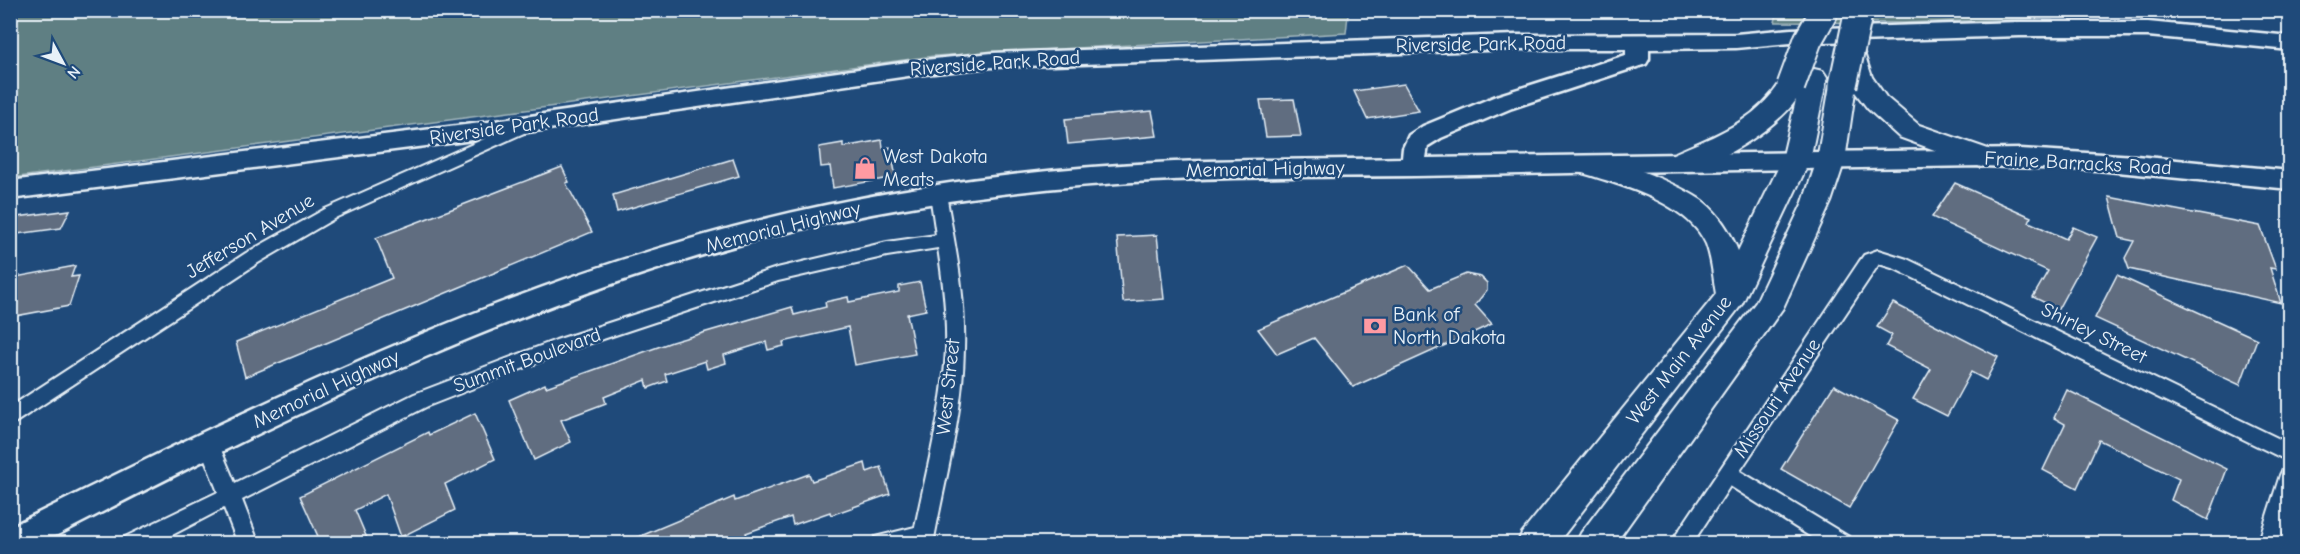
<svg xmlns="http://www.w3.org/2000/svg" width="2300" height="554" viewBox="0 0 2300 554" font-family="'Comic Neue',sans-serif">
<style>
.green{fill:#5f7f83;stroke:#a4b8be;stroke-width:1.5}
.building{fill:#606d80;stroke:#e8f1f8;stroke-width:1.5}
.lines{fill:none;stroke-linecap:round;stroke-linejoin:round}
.street-casing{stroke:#e8f1f8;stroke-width:4}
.secondary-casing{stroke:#e8f1f8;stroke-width:5}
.primary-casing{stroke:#e8f1f8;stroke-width:4}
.street{fill:#1f4a7a;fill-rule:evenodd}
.secondary{fill:#1f4a7a;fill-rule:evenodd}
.primary{fill:#1f4a7a;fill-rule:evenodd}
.primary-bridge-casing{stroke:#e8f1f8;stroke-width:31;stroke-linecap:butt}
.primary-bridge{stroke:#1f4a7a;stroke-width:27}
.labels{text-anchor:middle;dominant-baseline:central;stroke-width:5;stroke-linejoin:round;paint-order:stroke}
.street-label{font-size:20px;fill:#e8f1f8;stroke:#1f4a7a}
.poi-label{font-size:20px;fill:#e8f1f8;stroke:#1f4a7a;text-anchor:start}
</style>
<rect width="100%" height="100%" fill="#1f4a7a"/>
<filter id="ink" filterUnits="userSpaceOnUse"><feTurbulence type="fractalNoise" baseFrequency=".0167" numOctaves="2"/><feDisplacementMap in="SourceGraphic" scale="12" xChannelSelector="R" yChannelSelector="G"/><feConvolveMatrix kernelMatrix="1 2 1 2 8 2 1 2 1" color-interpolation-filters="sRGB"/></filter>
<g filter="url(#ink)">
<!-- green -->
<g class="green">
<path d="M1342,10L1348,15L1346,33L934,56L11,178V11Z"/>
<path d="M1778,10H2047L2052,18L1902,23L1775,22Z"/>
</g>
<!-- building -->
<g class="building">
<path d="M1404,84L1419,111L1367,119L1354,91Z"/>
<path d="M1294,99L1301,136L1266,137L1260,100Z"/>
<path d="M1152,111L1157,136L1068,144L1065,119Z"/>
<path d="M882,140L883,148L890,147L896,177L833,188L830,166L821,167L819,147L843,143V147Z"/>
<path d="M733,159L739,176L617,212L613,195Z"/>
<path d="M562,167L569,182L566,183L592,232L245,377L236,342L392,278L376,238Z"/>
<path d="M1955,183L2031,217L2029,222L2066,239L2073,227L2097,237L2058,309L2033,297L2048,271L1932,217Z"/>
<path d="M2109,197L2260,226L2276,269L2270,268L2281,303L2129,269L2125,258L2134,241L2120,238Z"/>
<path d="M70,210L61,228L10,235V218Z"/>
<path d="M1157,235L1164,299L1123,302L1117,237Z"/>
<path d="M1408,265L1430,289L1466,274L1481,277L1487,283V290L1475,305L1492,324L1353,387L1314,338L1277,354L1258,329Z"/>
<path d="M75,266L71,277L79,276L69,306L10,317V278Z"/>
<path d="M2117,275L2257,339L2240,385L2095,318Z"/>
<path d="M920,282L926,310L907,314L915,354L855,365L848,327L783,342L784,346L768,350L766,342L724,355L726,363L707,369L705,361L665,374L667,381L648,388L646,380L604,397L606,403L561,420L571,442L534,460L509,400L545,384L546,387L672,342L792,307L794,315L826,307L825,302L848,297L849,302L899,292V286Z"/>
<path d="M1893,303L1998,357L1986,380L1971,372L1947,416L1913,399L1931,369L1886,346L1892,335L1877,327Z"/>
<path d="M1834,385L1899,420L1849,508L1781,469Z"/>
<path d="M2067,390L2227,469L2208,520L2171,500L2179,479L2099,440L2077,488L2043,470L2065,424L2054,418Z"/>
<path d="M475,413L495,459L445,484L455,510L401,537L386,494L355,510L369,543H321L300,496L428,432L429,435Z"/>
<path d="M865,463L867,472L881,467L890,494L831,515L830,512L793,525L791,517L746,533L750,543H624L734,497L735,501L809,474L812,481Z"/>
</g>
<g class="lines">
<!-- street casing -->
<g class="street-casing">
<g id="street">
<path d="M527,120L533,121L535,125L533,129L337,217L258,263L10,426V407L246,253L325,209Z"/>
<path d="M938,188L944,190L946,194C955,245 966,297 964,349C963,415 945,479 933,544H873L875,537L915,527C927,468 943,409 946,349C947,315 943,281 938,248L887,256L778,281L570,350L428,406L242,500L259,544H238L224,508L155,544H123L125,537L218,492L199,444L202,438L209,436L216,438L235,483L414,394L556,340L777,268L887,242L936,235L930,194L932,190Z"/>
<path d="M1878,250L1907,259L2290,444V462L1895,269L1879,264L1740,471L1849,537L1851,544H1822L1730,486L1692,544H1670L1859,262L1864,255Z"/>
<path d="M2290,466V509L2279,544H2258L2280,475L2283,469Z"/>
</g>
</g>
<!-- secondary casing -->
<g class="secondary-casing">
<path id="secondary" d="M2020,22H2148L2290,36V50L2148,36H2020L1791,43L1736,48L1649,49V59L1646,64L1512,108L1441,138L1428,146L1426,158L2020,149L2136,156L2290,171V189L2097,170L1981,166C1793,169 1604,172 1416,176C1335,177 1254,176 1173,180C1056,185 937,199 823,224C547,285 290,415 40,544H10V527C271,397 539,265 826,205C940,181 1058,167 1174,162C1250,159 1326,160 1402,158L1403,148L1409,135L1423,126L1496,96L1626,55V49H1516L992,67L915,75L481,139L10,199V181L481,123L915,61L992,53L1516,35L1736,34L1791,29Z"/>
</g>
<!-- primary casing -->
<g class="primary-casing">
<g id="primary">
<path d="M1851,39L1860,41L1872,77L1886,97L1919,125L1991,150L1995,157L1991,164L1981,167L1899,137L1868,109L1855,92L1845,160L1831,202L1783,308L1615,544H1576L1581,533L1756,302L1803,202L1817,160L1830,85L1834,79L1846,77L1838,47L1842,41Z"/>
<path d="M1814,69L1823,71L1827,77L1810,160L1742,304L1557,544H1517L1522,533L1716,294C1713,277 1712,260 1706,244C1687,201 1617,184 1576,171L1572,164L1576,157C1600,150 1683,186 1704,202C1720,215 1731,233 1738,251L1782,160L1796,100C1779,126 1704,177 1673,168L1669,161L1673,154C1717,135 1755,122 1782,80L1791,77L1800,80L1805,71Z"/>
</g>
</g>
<!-- street -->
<use href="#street" class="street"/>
<!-- secondary -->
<use href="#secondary" class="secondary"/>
<!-- primary -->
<use href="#primary" class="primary"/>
<!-- primary-bridge casing -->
<g class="primary-bridge-casing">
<g id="primary-bridge">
<path d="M1843,85L1859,10"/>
<path d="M1791,86L1808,40L1825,10"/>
</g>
</g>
<!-- primary-bridge -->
<use href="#primary-bridge" class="primary-bridge"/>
</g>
</g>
<!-- icons -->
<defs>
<g id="shop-bare" transform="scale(1.8)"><path d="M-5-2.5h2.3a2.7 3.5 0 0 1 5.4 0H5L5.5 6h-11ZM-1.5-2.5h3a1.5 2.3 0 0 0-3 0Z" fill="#ff9aa2" stroke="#1f4a7a" stroke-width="2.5" paint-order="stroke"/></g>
<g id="bank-bare" transform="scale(1.8)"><path d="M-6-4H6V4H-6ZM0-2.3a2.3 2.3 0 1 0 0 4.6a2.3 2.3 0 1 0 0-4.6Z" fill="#ff9aa2" stroke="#1f4a7a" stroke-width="2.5" paint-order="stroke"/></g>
</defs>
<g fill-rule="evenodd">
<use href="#shop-bare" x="865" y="168"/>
<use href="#bank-bare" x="1375" y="326"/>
</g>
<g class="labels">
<!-- street labels -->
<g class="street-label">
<text transform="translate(1481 44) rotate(-1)">Riverside Park Road</text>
<text transform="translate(995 63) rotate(-4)">Riverside Park Road</text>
<text transform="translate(514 126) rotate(-8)">Riverside Park Road</text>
<text transform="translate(2078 163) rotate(3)">Fraine Barracks Road</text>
<text transform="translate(1265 169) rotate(-1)">Memorial Highway</text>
<text transform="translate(783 227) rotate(-14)">Memorial Highway</text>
<text transform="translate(250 236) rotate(-31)">Jefferson Avenue</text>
<text transform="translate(2094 333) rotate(26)">Shirley Street</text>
<text transform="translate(527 360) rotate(-20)">Summit Boulevard</text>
<text transform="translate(1679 360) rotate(-52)">West Main Avenue</text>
<text transform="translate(948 387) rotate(-84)">West Street</text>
<text transform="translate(326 389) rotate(-25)">Memorial Highway</text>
<text transform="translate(1777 398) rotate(-56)">Missouri Avenue</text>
</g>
<!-- poi labels -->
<g class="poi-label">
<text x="883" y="156">West Dakota<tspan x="883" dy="23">Meats</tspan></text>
<text x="1393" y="314">Bank of<tspan x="1393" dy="23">North Dakota</tspan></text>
</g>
</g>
<!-- margin -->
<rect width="2300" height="554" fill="none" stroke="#1f4a7a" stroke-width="36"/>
<rect x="18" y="18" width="2264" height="518" fill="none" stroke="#e8f1f8" stroke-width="2" filter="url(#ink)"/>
<!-- north arrow -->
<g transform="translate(63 63) rotate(131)" stroke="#1f4a7a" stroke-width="4.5" paint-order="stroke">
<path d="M0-4.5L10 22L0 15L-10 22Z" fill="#e8f1f8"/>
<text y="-9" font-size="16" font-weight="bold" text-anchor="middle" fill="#e8f1f8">N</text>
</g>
</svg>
